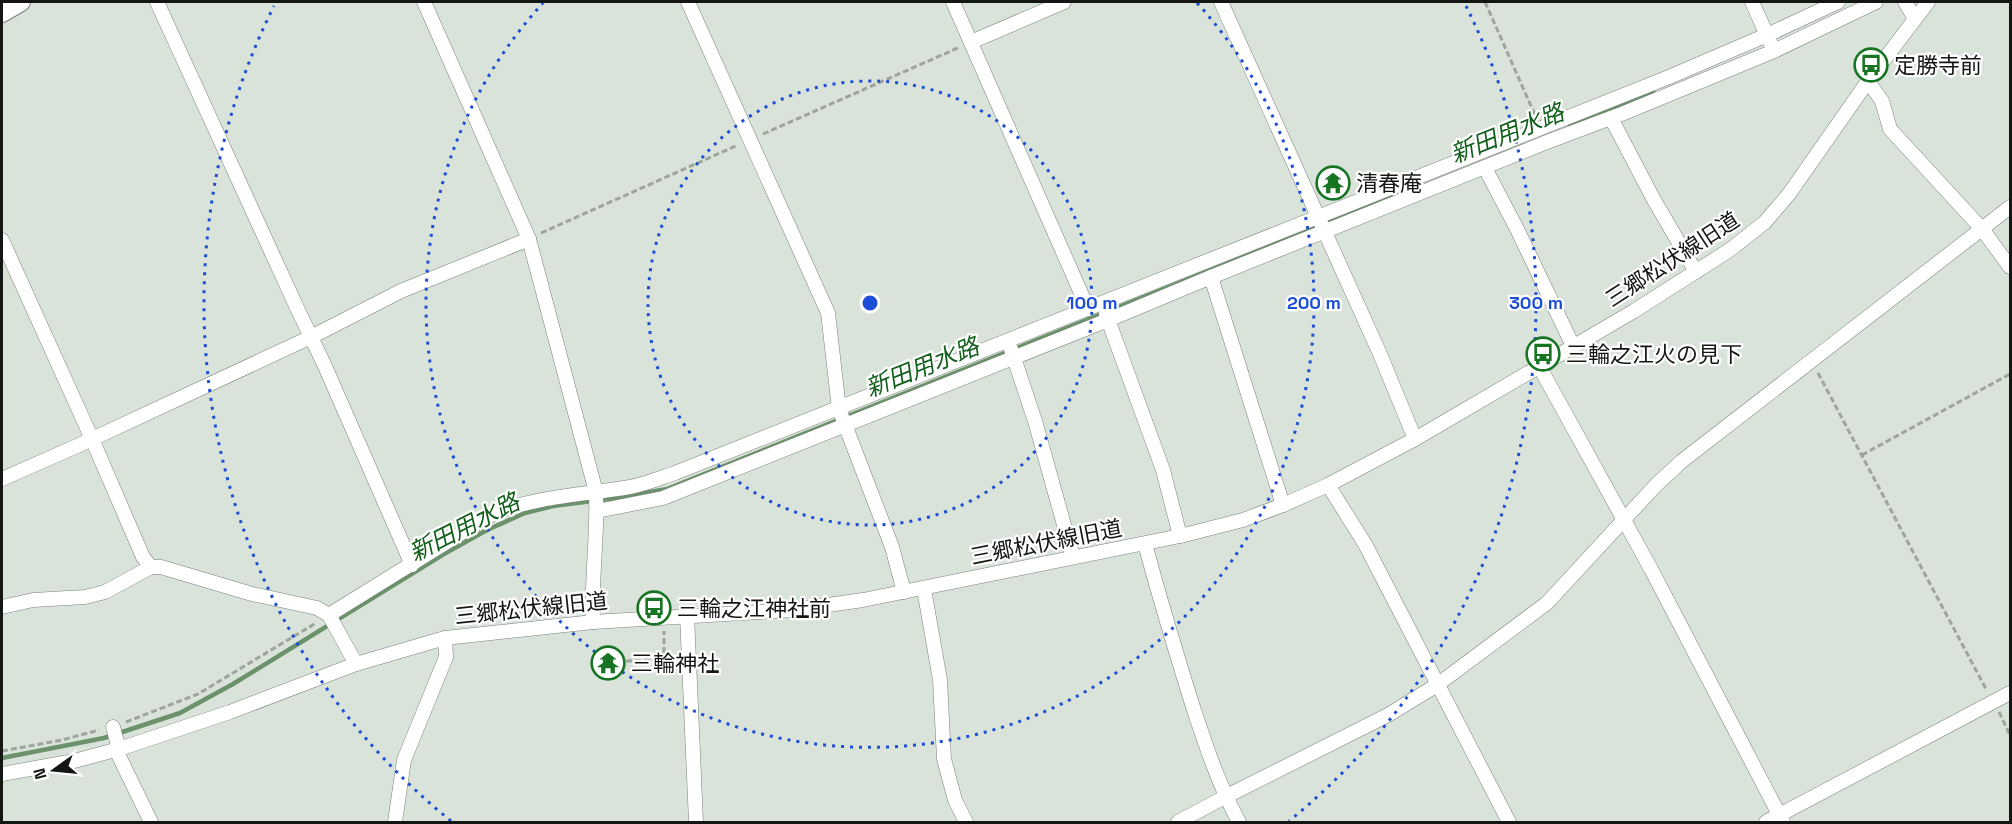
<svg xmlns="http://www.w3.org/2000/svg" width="2012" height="824" viewBox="0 0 2012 824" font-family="'Space Grotesk','Noto Sans JP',sans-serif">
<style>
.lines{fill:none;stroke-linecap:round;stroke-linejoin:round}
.stream{stroke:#6b926b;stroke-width:4.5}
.minor-casing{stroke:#7a8279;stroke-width:15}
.major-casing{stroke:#7a8279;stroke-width:20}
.path{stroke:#9da59d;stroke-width:3;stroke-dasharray:6 3;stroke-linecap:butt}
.minor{stroke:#fff;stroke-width:14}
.major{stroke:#fff;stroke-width:18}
.ring{fill:none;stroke:#1d4ed8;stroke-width:3;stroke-dasharray:3 6}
.labels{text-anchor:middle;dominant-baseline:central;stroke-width:4.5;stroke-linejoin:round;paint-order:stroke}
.poi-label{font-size:22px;fill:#131613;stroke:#fff;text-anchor:start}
.street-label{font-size:22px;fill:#131613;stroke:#fff}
.water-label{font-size:24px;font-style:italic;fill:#115f1b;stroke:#fff}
.centre{fill:#1d4ed8;stroke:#fff;stroke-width:3}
.ring-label{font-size:18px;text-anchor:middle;font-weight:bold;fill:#1d4ed8;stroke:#fff;stroke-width:4.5;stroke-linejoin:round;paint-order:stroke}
</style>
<rect width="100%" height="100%" fill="#dae3da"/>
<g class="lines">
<!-- stream -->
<g class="stream">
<path d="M1570,126L1654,93"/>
<path d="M2,758L104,738L180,713L233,684L444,554L487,530L525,513L553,506L616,498L667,489L1392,197"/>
</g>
<!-- minor casing -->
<g class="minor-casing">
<g id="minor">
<path d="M157,2L297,308L324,364L412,565"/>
<path d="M424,2L529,239L596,492C598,535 591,579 593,622"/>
<path d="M688,2L828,313L839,409L892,547L904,592"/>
<path d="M953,2L1088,309"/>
<path d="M1221,2L1380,354L1415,439"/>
<path d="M1752,2L1771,44"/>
<path d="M1905,2L1915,19"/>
<path d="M971,42L1064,2"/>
<path d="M1868,81L1882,101L1890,129L1982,229L2010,267"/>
<path d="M1611,118L1654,200L1696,272"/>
<path d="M1485,168L1517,229L1573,346"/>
<path d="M2,240L92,439L143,557L151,567"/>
<path d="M1211,277L1283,505"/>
<path d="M1106,314L1163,470L1180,536"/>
<path d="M1011,349L1035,421L1073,557"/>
<path d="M1539,366L1651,569L1783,822"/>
<path d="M2,479L77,446L311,337L401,291L529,239"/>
<path d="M1328,485L1365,544L1509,822"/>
<path d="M597,511L663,498L1108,320L1211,277L1547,142L1624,113L1774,51L1876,2"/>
<path d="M1145,544C1160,599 1176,653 1193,707C1206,746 1219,786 1239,822"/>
<path d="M924,589L940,680L944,759L955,800L966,822"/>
<path d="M2,607L33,600L85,597L105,592L151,567H161L252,594L317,608L329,615L356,664"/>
<path d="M329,615L492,514C538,496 582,495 630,487C646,484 660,478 675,473L1669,77L1767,35L1838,2"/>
<path d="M687,615L696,822"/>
<path d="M113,727L119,749"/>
<path d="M116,750L151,822"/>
<path d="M2,774L74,761L119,749L230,712L356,664L445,638L593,622L793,610L863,600L1180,536L1243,520L1283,505L1328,485L1415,439L1634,311L1731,249L1765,222L1789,194L1868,81L1928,2"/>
<path d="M395,822L404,760L446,657L445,638"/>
<path d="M1178,822L1225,797L1388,715L1437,685L1547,603L1656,485L1682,461L2010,207"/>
<path d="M1766,822L2010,693"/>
</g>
</g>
<!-- major casing -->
<g class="major-casing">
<path id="major" d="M2,13L21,2"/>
</g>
<!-- path -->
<g class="path">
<path d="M1485,2L1535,115"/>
<path d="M763,134L960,47"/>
<path d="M541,233L738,145"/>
<path d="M1818,373L1987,691"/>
<path d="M1862,455L2010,374"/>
<path d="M626,661L664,660V631"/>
<path d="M1999,712L2010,735"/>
<path d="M126,722L198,694L316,623"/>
<path d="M2,751L62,740L99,730"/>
</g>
<!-- minor -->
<use href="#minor" class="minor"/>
<!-- major -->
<use href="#major" class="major"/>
</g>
<!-- distance rings -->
<g class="ring">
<circle cx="870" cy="303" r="222"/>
<path d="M1197 3A444 444 0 1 1 543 3"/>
<path d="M451 821A666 666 0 0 1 274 6M1466 6A666 666 0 0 1 1289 821"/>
</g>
<!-- icons -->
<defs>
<g id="bus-ring" transform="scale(1.725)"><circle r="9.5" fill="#fff" stroke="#167422" stroke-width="1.5"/><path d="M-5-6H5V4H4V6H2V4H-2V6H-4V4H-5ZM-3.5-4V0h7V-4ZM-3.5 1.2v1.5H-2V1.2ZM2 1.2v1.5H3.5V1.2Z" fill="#167422"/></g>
<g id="temple-ring" transform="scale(1.725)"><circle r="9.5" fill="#fff" stroke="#167422" stroke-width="1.5"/><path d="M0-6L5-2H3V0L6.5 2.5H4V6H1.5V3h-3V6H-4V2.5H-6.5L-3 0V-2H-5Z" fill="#167422"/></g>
</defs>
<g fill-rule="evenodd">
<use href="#bus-ring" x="1871" y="65"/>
<use href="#temple-ring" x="1333" y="183"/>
<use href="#bus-ring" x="1543" y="354"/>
<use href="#bus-ring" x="654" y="608"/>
<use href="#temple-ring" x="608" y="663"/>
</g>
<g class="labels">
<!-- poi labels -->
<g class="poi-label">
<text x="1894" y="65">定勝寺前</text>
<text x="1356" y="183">清春庵</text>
<text x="1566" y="354">三輪之江火の見下</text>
<text x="677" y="608">三輪之江神社前</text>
<text x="631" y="663">三輪神社</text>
</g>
<!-- street labels -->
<g class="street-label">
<text transform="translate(1672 259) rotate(-33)">三郷松伏線旧道</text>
<text transform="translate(1046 542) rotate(-11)">三郷松伏線旧道</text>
<text transform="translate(531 608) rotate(-6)">三郷松伏線旧道</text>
</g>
<!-- water labels -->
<g class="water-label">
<text transform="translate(1507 133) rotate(-22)">新田用水路</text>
<text transform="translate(922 367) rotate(-22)">新田用水路</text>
<text transform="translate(464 527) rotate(-27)">新田用水路</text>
</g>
</g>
<circle cx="870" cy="303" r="9" class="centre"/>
<g class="ring-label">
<text x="1092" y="309">100 m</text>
<text x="1314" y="309">200 m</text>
<text x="1536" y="309">300 m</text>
</g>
<!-- border -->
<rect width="2012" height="824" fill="none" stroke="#131613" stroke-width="6"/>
<!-- north arrow -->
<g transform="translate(54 770) rotate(255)" stroke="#ffffff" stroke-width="4.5" paint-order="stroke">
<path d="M0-4.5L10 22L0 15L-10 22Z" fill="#131613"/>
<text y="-9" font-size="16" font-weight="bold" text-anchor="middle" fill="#131613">N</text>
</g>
</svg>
